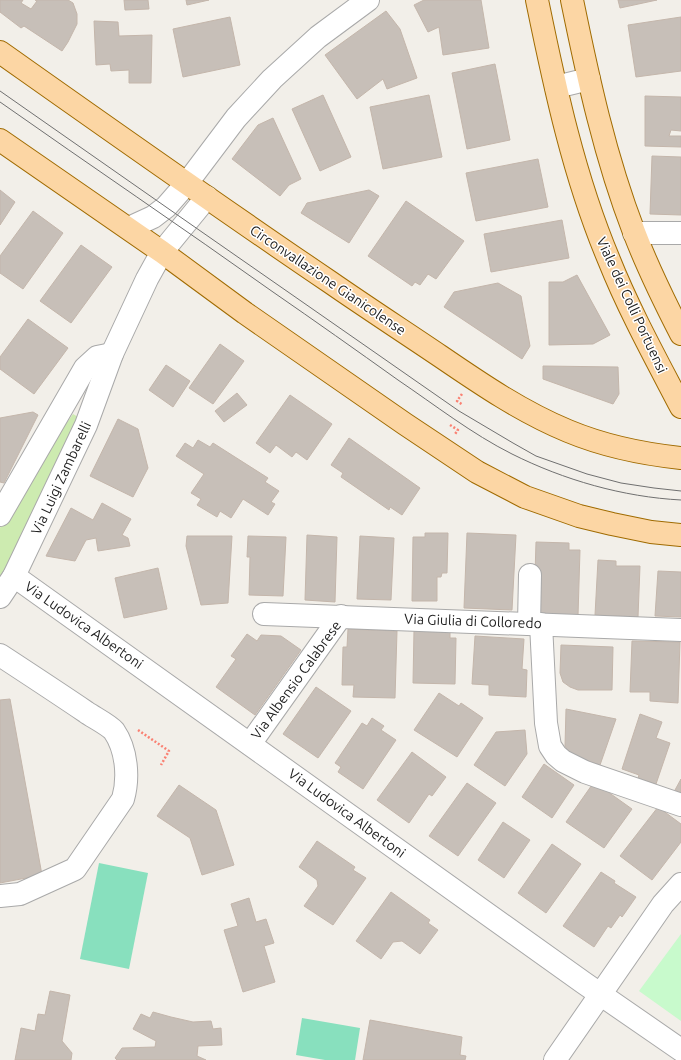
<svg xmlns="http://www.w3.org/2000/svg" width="681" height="1060" viewBox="0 0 681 1060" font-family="Ubuntu,sans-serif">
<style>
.grass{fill:#cdebb0}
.park{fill:#c8facc}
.pitch{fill:#88e0be}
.building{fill:#c7bfb8;stroke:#c4b6ab}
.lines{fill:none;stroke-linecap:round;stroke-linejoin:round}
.minor-casing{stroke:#a9a9a9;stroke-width:24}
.major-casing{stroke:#a06b00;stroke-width:24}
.path{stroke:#fa8072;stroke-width:2.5;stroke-dasharray:2 2;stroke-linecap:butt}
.minor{stroke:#fff;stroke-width:22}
.major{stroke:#fcd6a4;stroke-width:22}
.tram{stroke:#707070;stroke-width:1}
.labels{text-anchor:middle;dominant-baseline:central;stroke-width:3;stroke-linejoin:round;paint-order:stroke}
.street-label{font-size:14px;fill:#222;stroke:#fff}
</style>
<rect width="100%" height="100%" fill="#f2efe9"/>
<!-- grass -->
<path class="grass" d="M73,414L78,417L57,460L34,519L0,579V528L21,487Z"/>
<!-- park -->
<path class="park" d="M681,934V1021L639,991Z"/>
<!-- pitch -->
<g class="pitch">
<path d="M99,863L148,873L129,969L80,959Z"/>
<path d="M302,1018L360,1028L355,1060H325L296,1055Z"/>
</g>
<!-- building -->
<g class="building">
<path d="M0,0H23L21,3L31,9L37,1L35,0H68L73,3L77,14V24L68,42L62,51L24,26L21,28L0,12Z"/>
<path d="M124,0H148L149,9L125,10Z"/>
<path d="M186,0H209L187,5Z"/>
<path d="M424,0H481L489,48L443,55L439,27L428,32L414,5Z"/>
<path d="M618,0H657L620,8Z"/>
<path d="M386,11L400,29L417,78L387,89L383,79L357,99L325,55Z"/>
<path d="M230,17L240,65L183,77L173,29Z"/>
<path d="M681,17V71L636,77L628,25Z"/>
<path d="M94,21L118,22L119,36L152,35L151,83H129V70L111,71L110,64L96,65Z"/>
<path d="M495,64L510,140L467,149L452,73Z"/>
<path d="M323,95L351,157L320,171L292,109Z"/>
<path d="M429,95L442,157L383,169L370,107Z"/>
<path d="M645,96L681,97V131L671,130L669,136H681V147L645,146Z"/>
<path d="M273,118L301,179L289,185L280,196L232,159L258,125Z"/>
<path d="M652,156L681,157V215L650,214Z"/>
<path d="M538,159L548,207L476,221L466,173Z"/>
<path d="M0,190L15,202L0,225Z"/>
<path d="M369,190L379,196L349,243L301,213L307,203Z"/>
<path d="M406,201L464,241L436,279L428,274L420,285L415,282L412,286L368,256Z"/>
<path d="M33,211L63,233L23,289L0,273V256Z"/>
<path d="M562,220L569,258L491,272L484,234Z"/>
<path d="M81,245L112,267L71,323L40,301Z"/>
<path d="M577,275L610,335L593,344L549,345V282H563Z"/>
<path d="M498,283L521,296L530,346L522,359L444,307L454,292Z"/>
<path d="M28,319L68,348L34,394L0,369V357Z"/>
<path d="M220,344L244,361L213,404L189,388Z"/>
<path d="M166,365L190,381L173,407L149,390Z"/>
<path d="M543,366L618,367L619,394L613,404L543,379Z"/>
<path d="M237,393L247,405L224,422L215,411Z"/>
<path d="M290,395L332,424L307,460L296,452L292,457L276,445L270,453L256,443Z"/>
<path d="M33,412L38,415L4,483L0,482V418Z"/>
<path d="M118,419L138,429L148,468L133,497L90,476Z"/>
<path d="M349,438L420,488L402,515L390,507L389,510L341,477L343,473L331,465Z"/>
<path d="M198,440L210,447L213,443L268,478L265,482L279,491L271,502L275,504L268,515L243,499L231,518L220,511L217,517L197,505L201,499L191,493L204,474L176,456L185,443L193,448Z"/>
<path d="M102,503L131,519L122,535L128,538L130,546L98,551L96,538L86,540L75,561L46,556L71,508L93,520Z"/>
<path d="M425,533H448L447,573H442L441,577H437V601H412L413,537H425Z"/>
<path d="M467,533L516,535L512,610L464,608Z"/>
<path d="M307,535L337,537L335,602L305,600Z"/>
<path d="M187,536H232L228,603L201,605L186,546Z"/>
<path d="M248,536L286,537L283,596L249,595L250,557H247Z"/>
<path d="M360,536L394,538L391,600L357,599Z"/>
<path d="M536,542L569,543V550H580L578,616L539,615L534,607Z"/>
<path d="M598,560L616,561V566H640L638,617L595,615Z"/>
<path d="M158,568L167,609L124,618L115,578Z"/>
<path d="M658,571L681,572V617L655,616Z"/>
<path d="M348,629L397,631L395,698L353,697L354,685H342L343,647H347Z"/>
<path d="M414,630L450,631V638H456L455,684L413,683Z"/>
<path d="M247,634L257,641L261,635L281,636L301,650L255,715L216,687L236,659L231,656Z"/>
<path d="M475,636L524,639L522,669L527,670L526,697L489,695V685L472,684Z"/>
<path d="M632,641L680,642L678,703L650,701V692H630Z"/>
<path d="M561,645L613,647L612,690H578L570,687L563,682L560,673Z"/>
<path d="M316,687L351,711L318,758L283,734Z"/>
<path d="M439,693L459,706L461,703L483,718L457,757L414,730Z"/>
<path d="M10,699L42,875L0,883V700Z"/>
<path d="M566,709L616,719L600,765L577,757L568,751L565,746Z"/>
<path d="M640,714L662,722L656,738L670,743L656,784L638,778L639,775L622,769Z"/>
<path d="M372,718L384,726L381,730L396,740L363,789L338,772L341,767L335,763L362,723L367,726Z"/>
<path d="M525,730L527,754L505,786L474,765L496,732Z"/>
<path d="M412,752L446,777L432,796L429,794L409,823L377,800Z"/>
<path d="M544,764L574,785L552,818L522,797Z"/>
<path d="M681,779V793L675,790Z"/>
<path d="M594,782L632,809L604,848L566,822Z"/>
<path d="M467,783L496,803L458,856L429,836Z"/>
<path d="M179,785L216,810L234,865L202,875L190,838L157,816Z"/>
<path d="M658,807L681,824V842L652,880L620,856Z"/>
<path d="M503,822L530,840L504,878L478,860Z"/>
<path d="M317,841L355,867L353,870L366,878L333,925L304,906L318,886L317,880L299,867Z"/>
<path d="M552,844L581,864L546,913L518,893Z"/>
<path d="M601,872L615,881L614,883L636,897L622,917L620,915L611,928L608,926L594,947L563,926Z"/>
<path d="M391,892L430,920L428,923L438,930L420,954L402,941L393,942L381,959L356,941Z"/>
<path d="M249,898L256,922L266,919L274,943L264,946L275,982L243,992L224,930L238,926L231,904Z"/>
<path d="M50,991L70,995L62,1041L72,1053L71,1060H15L21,1028L35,1031L38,1014L45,1015Z"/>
<path d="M153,1012L171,1017L193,1022L211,1021L213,1029L221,1028L222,1045L198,1046L197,1056L206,1060H117L115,1058L122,1048L155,1047L156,1041L133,1029L141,1014L150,1018Z"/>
<path d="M370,1020L462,1037L460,1055L466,1056L465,1060H363Z"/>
</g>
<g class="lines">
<!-- minor casing -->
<g class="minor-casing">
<g id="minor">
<path d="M556,87L589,79"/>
<path d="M129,228L153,217L166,207L187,183L236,118L272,79L318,37L368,0"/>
<path d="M634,233H681"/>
<path d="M0,515L85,368L97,357L112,354"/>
<path d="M14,576L584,983L681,1050"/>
<path d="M0,597L14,576L86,425L112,354L147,279L162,252L207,197"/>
<path d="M264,614L681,630"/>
<path d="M529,624L530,575"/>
<path d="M541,624L546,723L550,746L556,755L563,761L585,772L681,805"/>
<path d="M0,655C29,674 58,693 86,712C93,717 109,725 114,731C127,750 129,778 123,799L75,869L20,894L0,896"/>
<path d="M250,744L341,616"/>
<path d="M555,1060L663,904L681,884"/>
</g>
</g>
<!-- major casing -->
<g class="major-casing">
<g id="major">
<path d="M537,0C555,88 574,177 609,260C629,310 656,359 681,407"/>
<path d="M572,0C588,78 605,157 634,232C647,266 664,301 681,334"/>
<path d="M0,52C109,129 219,207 330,282C366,307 403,331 440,356C481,384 522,412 568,431C604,446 643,454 681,458"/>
<path d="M0,140L162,252L245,313L405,424L477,472L525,497L579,516L612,524L651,532L681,535"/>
</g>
</g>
<!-- path -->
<g class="path">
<path d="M462,394L457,401L463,405"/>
<path d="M450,425L458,430L455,434"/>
<path d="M138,730L169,751L161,765"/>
</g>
<!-- minor -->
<use href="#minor" class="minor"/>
<!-- major -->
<use href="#major" class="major"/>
<!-- tram -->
<g class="tram">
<path d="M0,91L166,207L459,411L513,443L536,456L587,474L621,483L654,488L681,491"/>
<path d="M0,102C91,166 183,228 273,292C315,321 356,350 398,380C435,405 472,434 512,454C564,480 623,497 681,500"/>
</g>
</g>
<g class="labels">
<!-- street labels -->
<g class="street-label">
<text transform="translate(328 280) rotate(34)">Circonvallazione Gianicolense</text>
<text transform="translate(632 305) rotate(65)">Viale dei Colli Portuensi</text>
<text transform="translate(61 478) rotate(-65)">Via Luigi Zambarelli</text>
<text transform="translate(473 621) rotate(2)">Via Giulia di Colloredo</text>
<text transform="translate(84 625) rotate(35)">Via Ludovica Albertoni</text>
<text transform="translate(296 680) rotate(-54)">Via Albensio Calabrese</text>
<text transform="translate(347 813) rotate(36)">Via Ludovica Albertoni</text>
</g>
</g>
</svg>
